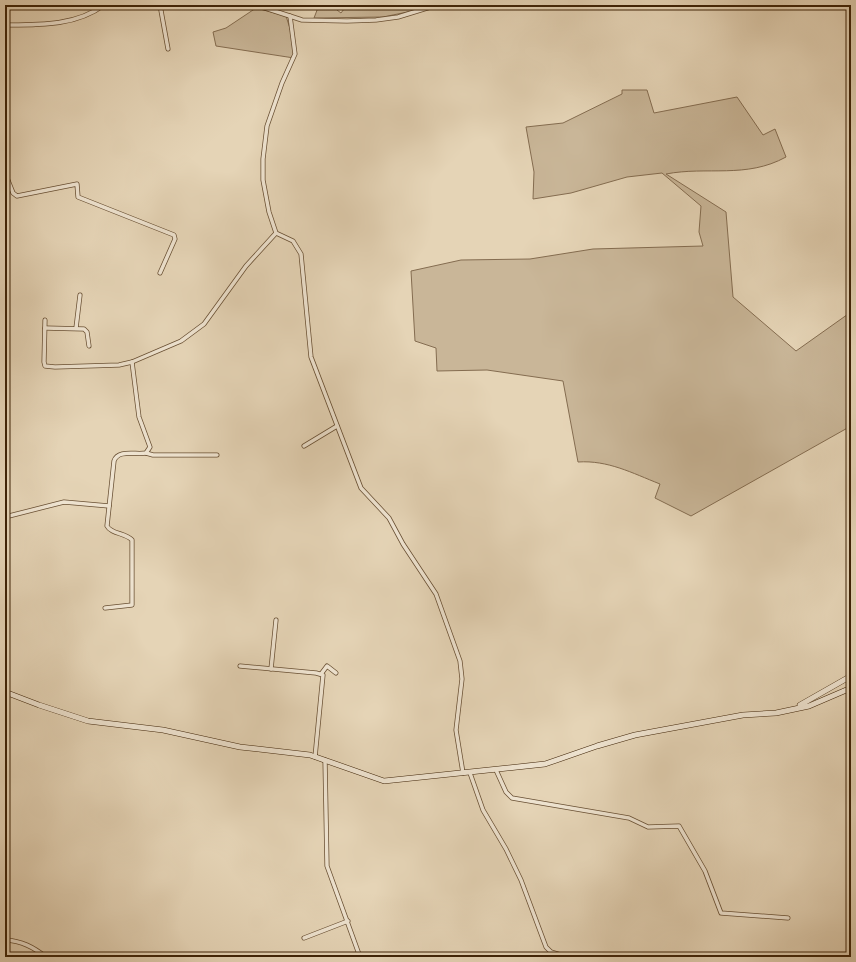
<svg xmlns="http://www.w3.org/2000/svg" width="856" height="962" viewBox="0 0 856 962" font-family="'IM FELL Double Pica',serif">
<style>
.green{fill:#c9b698;stroke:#846c50}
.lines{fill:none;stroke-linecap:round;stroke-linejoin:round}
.street-casing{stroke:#684f33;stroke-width:5}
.secondary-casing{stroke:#3e2307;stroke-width:6}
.street{stroke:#eee3d0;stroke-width:3.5}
.secondary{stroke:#eee3d0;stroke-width:5}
</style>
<rect width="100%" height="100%" fill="#e5d4b6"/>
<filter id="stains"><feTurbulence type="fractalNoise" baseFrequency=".005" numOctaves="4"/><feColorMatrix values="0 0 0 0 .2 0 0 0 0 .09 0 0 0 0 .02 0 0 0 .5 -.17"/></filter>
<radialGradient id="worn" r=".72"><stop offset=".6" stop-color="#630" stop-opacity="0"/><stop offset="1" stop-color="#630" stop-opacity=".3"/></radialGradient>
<!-- green -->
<g class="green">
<path d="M319,5H337V10L341,13L347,5H423L422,9L383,17L314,18Z"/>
<path d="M256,8L286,16L293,38L294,58L216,46L213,32L226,28Z"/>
<path d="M622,90H647L654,113L737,97L763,135L775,129L786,157C746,179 707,166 666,174L726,212L733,297L796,351L851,312V426L691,516L655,498L660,484C632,473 608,460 578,462L563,381L487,370L437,371L436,348L415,341L411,271L461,260L530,259L593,249L703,246L699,232L701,206L662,173L627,177L571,193L533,199L534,172L526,127L563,123L622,94Z"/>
</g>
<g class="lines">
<!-- street casing -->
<g class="street-casing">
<g id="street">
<path d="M160,5L168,49"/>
<path d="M256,5L302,20L347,21L376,20L398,17L437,5"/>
<path d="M290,16L295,54L282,83L267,126L263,159V180L269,212L276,233L293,241L301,254L311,357L361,488L389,518L403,544L436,594L460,661L462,679L456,730L463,773"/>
<path d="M5,25C39,25 76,26 104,5"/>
<path d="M5,173L13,193L17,196L77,184L78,197L174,235L175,239L160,273"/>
<path d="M45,320L44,362L45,366L55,367L119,365L132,362L181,341L204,324L246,266L276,233"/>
<path d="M45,328L84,329L87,332L89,346"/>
<path d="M76,328L80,295"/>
<path d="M304,446L337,426"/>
<path d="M146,453L153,455H217"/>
<path d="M5,517L64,502L109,506"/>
<path d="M105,608L132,605V540C126,533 111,534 107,526L114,461C118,449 136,455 146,453L150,447L139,417L132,362"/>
<path d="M240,666L316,673L323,675L315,757"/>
<path d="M271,669L276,620"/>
<path d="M321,674L327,666L336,673"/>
<path d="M325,760L327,866L360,957"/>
<path d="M496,770L506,792L512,798L629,818L648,827L679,826L705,871L721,913L788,918"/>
<path d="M470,773L483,810L506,849L521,880L546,947L551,952L567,957"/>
<path d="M304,938L348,921"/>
<path d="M5,940C22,941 33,947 46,957"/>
</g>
</g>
<!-- secondary casing -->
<g class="secondary-casing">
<g id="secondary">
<path d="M5,692L39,705L88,721L163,730L240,747L310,755L384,781L545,764L597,746L635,735L743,715L776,713L809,706L851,688"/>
<path d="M800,705L851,676"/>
</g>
</g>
<!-- street -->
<use href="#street" class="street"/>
<!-- secondary -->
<use href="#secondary" class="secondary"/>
</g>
<!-- margin -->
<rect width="856" height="962" fill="none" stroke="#e5d4b6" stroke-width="20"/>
<rect x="6" y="6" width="844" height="950" fill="none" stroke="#3e2307" stroke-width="2"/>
<rect x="10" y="10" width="836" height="942" fill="none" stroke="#3e2307"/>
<rect width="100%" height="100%" filter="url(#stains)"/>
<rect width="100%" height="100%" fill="url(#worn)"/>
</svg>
